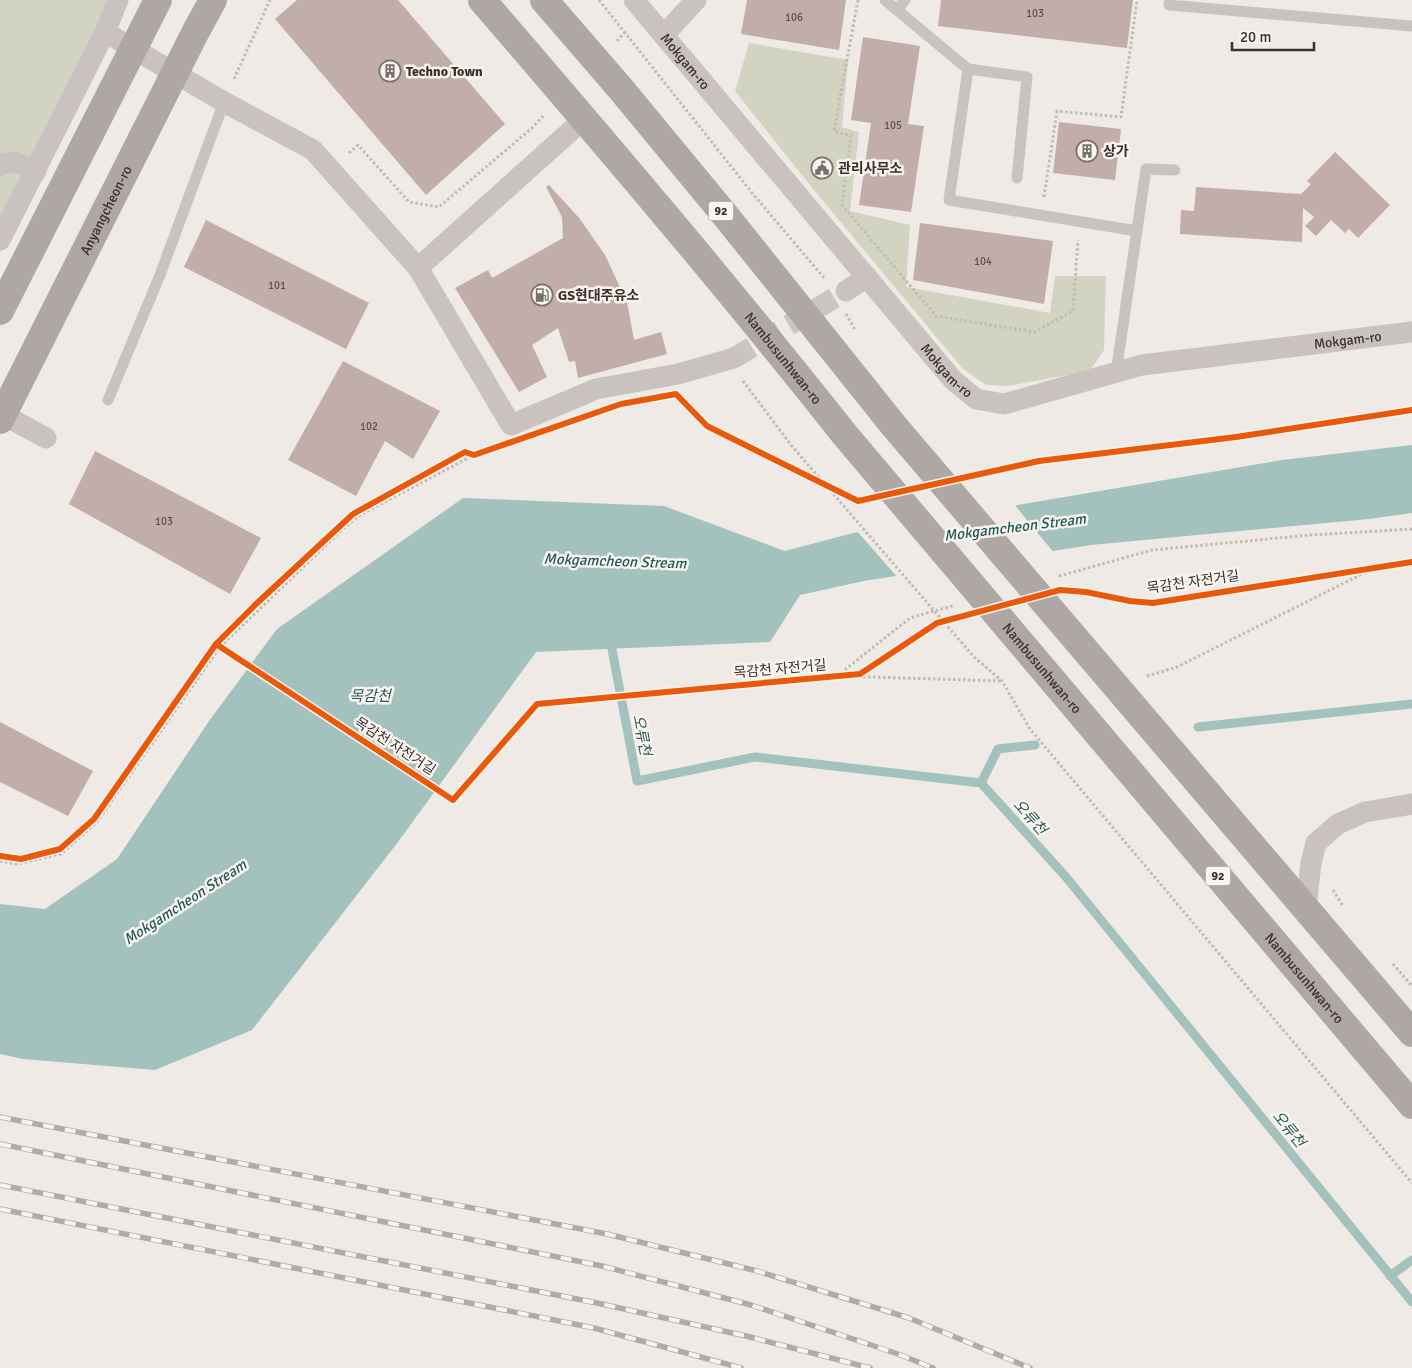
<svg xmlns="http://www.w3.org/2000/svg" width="1412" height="1368" viewBox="0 0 1412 1368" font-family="Signika,'Noto Sans KR',sans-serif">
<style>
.green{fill:#d2d4c1}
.water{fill:#a3c1bd}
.pier{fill:#efeae6}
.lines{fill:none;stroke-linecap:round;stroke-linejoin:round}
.stream{stroke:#a3c1bd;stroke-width:9}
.building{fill:#c2aea8}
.minor-tunnel{stroke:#cbc5c1;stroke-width:21;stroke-dasharray:21 11;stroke-linecap:butt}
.path{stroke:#c1bab7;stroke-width:3;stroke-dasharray:2.5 2.5;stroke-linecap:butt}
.service{stroke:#c9c2be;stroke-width:11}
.minor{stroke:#c9c2be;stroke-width:21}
.primary{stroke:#aea7a3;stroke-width:28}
.rail-casing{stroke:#b1aba8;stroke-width:5.5}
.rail{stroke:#faf4ef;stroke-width:4;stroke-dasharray:11;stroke-linecap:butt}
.cycleway-casing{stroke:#faf4ef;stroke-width:9}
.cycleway{stroke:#e8590c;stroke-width:6}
.labels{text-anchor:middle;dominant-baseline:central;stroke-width:5;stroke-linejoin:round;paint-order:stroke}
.number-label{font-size:11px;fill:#5c4f4b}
.shield{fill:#faf4ef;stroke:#746a66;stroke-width:1}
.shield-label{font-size:12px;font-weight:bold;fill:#3a2f2c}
.street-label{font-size:14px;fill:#3a2f2c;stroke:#faf4ef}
.poi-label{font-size:14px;font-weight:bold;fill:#3a2f2c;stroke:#faf4ef;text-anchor:start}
.water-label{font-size:15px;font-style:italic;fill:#225a58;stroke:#faf4ef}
</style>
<rect width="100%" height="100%" fill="#efeae6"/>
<!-- green -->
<g class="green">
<path d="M0,0H126L0,244Z"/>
<path d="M749,43L848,60L842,127L859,132L850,211L910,225L906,287L1050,313L1055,276H1106L1104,350L1090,371L1008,386L986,385L962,368L809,184L735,91Z"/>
</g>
<!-- water -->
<path class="water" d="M1412,445V513L1369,519L1091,545L864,581L800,595L770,642L536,652L398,842L252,1030L155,1070L23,1059L0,1054V904L45,909L117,859L209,721L277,629L463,498L664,506L785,551L853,533L1282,460Z"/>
<!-- pier -->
<path class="pier" d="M1013,503L1055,554L899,579L856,530Z"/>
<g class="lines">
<!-- stream -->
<g class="stream">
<path d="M610,639L637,781L755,757L981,783L1066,877L1412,1302"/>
<path d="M1198,727L1412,704"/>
<path d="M981,783L998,749L1035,745"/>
<path d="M1390,1276L1412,1260"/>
</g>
</g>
<!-- building -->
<g class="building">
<path d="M297,0H398L505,124L426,195L275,19Z"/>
<path d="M747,0H846L839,50L741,34Z"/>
<path d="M941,0H1133L1127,48L938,26Z"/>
<path d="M863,37L920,46L908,124L924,126L911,212L859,205L871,123L851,120Z"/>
<path d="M1059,122L1121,129L1115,180L1053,173Z"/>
<path d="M1335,152L1390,205L1358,238L1349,229L1345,233L1331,220L1316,236L1305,226L1314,217L1303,208L1302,242L1180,234L1181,210L1194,211L1196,187L1301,194L1311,184L1307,181Z"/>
<path d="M549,185L580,219L605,255L627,302L634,340L661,332L667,354L578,378L575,361L569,362L558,328L532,345L547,377L519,392L455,288L488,270L492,278L563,238L562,217L546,187Z"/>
<path d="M206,220L369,303L346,349L184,267Z"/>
<path d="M920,223L1053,241L1044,304L913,280Z"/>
<path d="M343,361L440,411L413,459L385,441L356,496L288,460Z"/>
<path d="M95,451L261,538L230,594L69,504Z"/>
<path d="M0,722L93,771L68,816L0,782Z"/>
</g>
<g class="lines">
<!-- minor-tunnel -->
<path class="minor-tunnel" d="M734,358L846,291"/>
<!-- path -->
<g class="path">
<path d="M599,0L753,194L825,279"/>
<path d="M858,0L834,131L851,136L842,205L936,316L1034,332L1073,311L1078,240"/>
<path d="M617,41L626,31"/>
<path d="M234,79L270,0"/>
<path d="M349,153L358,145L409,202L439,207L532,128L544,115"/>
<path d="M1044,197L1057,111L1121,117L1137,0"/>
<path d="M846,314L856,331"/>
<path d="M743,381L791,445L974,657L1002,681L1030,729L1412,1183"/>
<path d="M1059,576L1152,550L1310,535L1412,529"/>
<path d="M837,676L910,618L955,605"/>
<path d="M838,676L1001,681"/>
<path d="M1147,676L1177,667L1378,566"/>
<path d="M0,861L17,864L61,854L97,822L220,647L344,528L360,515L474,455"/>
<path d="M1333,890L1343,906"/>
<path d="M1393,964L1412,986"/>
</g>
<!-- service -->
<g class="service">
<path d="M885,0L968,69L949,200L1137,231"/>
<path d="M1170,0L1169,5L1412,26"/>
<path d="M897,10L905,0"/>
<path d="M968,69L1027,77L1017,178"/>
<path d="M1116,373L1146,169L1175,170"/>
<path d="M108,400L160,275L224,102"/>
</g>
<!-- minor -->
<g class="minor">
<path id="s1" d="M634,0L953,380L976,399L1004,404L1142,365L1412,332"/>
<path d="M105,32L224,102L313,150L418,268"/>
<path d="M664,35L696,0"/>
<path d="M584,119L418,268L511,425L596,389L678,374L734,358"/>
<path d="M0,166L2,164L16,162L36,171"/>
<path d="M0,240L105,32L118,0"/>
<path d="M846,291L867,277"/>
<path d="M0,413L46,438"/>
<path d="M1306,908L1311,863L1316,843L1338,824L1365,812L1412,804"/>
</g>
<!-- primary -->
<g class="primary">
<path id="s2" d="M482,0C605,143 728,287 845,435L1412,1105"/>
<path d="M544,0L620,88L725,215L894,426L1412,1033"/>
<path d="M0,311L158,0"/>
<path id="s3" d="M0,420L195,33L213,0"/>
</g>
<!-- rail casing -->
<g class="rail-casing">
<g id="rail">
<path d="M0,1117L607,1234L757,1271L909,1318L1030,1368"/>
<path d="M0,1144L602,1266L751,1305L898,1354L933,1368"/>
<path d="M0,1185L597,1303L746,1336L870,1368"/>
<path d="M0,1209L594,1328L741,1368"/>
</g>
</g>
<!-- rail -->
<use href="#rail" class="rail"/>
<!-- cycleway casing -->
<g class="cycleway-casing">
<g id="cycleway">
<path d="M216,644L453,800L537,704L860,674L937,623L1060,590L1086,592L1130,601L1153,603L1412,562"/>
<path d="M0,856L21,859L60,849L94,819L216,644L255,605L353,514L465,452L474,455L621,404L676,394L707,426L858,501L1039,461L1236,437L1412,410"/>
</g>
</g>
<!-- cycleway -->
<use href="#cycleway" class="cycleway"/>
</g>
<!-- icons -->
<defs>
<g id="building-ring" transform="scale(1.125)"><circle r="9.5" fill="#faf4ef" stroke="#79706d" stroke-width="1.5"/><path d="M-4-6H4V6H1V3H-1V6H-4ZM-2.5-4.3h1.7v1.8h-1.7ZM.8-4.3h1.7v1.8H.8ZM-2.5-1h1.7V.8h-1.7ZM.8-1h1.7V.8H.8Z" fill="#79706d"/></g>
<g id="civic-ring" transform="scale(1.125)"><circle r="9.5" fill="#faf4ef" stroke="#79706d" stroke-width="1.5"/><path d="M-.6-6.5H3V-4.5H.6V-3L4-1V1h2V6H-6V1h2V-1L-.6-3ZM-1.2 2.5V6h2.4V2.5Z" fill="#79706d"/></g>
<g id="fuel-ring" transform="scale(1.125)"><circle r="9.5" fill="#faf4ef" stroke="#79706d" stroke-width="1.5"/><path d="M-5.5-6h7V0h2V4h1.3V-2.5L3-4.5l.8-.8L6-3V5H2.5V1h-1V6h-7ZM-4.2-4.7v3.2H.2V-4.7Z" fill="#79706d"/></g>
</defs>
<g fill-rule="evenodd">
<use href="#building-ring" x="390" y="71"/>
<use href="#building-ring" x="1087" y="151"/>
<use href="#civic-ring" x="822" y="168"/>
<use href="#fuel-ring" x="542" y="295"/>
</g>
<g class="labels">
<!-- number labels -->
<g class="number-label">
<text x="1035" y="13">103</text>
<text x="794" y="17">106</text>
<text x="893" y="125">105</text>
<text x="983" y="261">104</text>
<text x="277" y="285">101</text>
<text x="369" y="426">102</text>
<text x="164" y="521">103</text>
</g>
<!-- shield labels -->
<g class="shield">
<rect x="708.5" y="201.5" width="25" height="19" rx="4"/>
<rect x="1205.5" y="866.5" width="25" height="19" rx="4"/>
</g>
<g class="shield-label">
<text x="721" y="211">92</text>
<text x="1218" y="876">92</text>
</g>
<!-- street labels -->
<g class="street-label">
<text stroke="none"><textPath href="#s1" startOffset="80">Mokgam-ro</textPath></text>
<text stroke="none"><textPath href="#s3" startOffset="235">Anyangcheon-ro</textPath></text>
<text stroke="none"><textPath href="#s1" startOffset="905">Mokgam-ro</textPath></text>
<text stroke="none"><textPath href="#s2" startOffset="468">Nambusunhwan-ro</textPath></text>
<text stroke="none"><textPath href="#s1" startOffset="485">Mokgam-ro</textPath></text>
<text transform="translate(1193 582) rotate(-8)">목감천 자전거길</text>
<text stroke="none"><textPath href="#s2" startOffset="872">Nambusunhwan-ro</textPath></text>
<text transform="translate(780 669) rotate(-5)">목감천 자전거길</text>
<text transform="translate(395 746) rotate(33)">목감천 자전거길</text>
<text stroke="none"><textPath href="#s2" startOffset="1278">Nambusunhwan-ro</textPath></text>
</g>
<!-- poi labels -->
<g class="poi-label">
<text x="406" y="71">Techno Town</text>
<text x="1103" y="151">상가</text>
<text x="838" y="168">관리사무소</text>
<text x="558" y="295">GS현대주유소</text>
</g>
<!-- water labels -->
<g class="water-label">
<text transform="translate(1015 527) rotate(-7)">Mokgamcheon Stream</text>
<text transform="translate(615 561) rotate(2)">Mokgamcheon Stream</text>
<text x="370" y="696">목감천</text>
<text transform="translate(642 735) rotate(79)">오류천</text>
<text transform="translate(1030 817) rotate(48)">오류천</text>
<text transform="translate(185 902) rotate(-33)">Mokgamcheon Stream</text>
<text transform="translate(1289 1129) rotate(51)">오류천</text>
</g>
</g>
<!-- scale -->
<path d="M1232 42v8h82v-8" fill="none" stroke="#3a2f2c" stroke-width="2.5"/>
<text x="1240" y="42" font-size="15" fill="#3a2f2c" stroke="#faf4ef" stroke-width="4" paint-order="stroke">20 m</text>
</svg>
